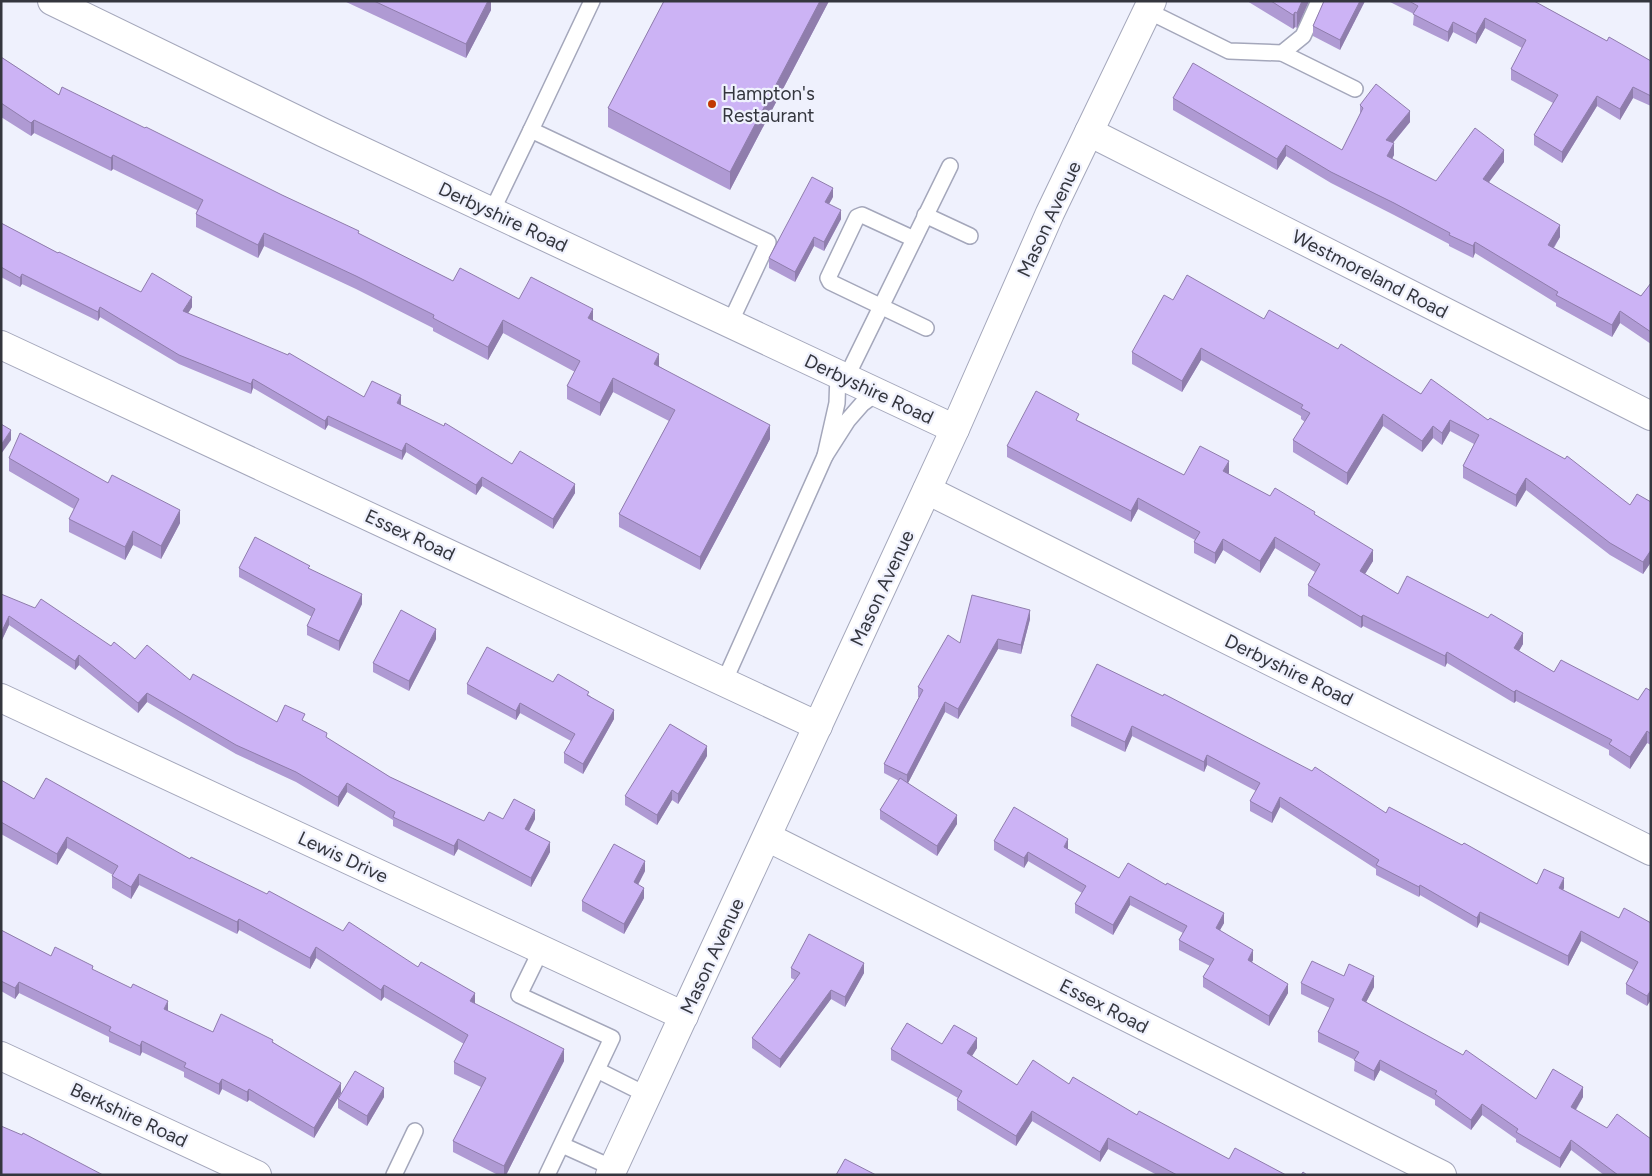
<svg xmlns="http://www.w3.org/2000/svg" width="1652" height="1176" viewBox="0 0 1652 1176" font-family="Figtree,sans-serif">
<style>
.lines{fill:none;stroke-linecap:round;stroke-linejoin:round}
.lane-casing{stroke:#a4a7bb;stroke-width:18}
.street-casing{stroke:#a4a7bb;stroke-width:30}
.secondary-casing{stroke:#a4a7bb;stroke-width:30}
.lane{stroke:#fff;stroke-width:15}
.street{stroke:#fff;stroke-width:28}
.secondary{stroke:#fff;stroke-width:28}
.wall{fill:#af9ad3}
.shaded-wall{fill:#8f7dac}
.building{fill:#ccb3f5;stroke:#8f7dac}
.poi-dot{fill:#c13902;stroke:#eff1fd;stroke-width:2}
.labels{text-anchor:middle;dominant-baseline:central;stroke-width:4.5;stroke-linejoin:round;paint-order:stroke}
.poi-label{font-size:19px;fill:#34363e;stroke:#eff1fd;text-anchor:start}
.street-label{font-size:19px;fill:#34363e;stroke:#eff1fd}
</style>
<rect width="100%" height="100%" fill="#eff1fd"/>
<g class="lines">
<!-- lane casing -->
<g class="lane-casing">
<g id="lane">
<path d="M1148,11L1229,51L1282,53L1303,36L1319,1"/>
<path d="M1282,53L1355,89"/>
<path d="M531,130L592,1"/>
<path d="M492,211L531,130L768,242L730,323"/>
<path d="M925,215L970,236"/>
<path d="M914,239L862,215L857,217L828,278L830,282L926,328"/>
<path d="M838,374L837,403L825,456L848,420L862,404L877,393"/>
<path d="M846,378L950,166"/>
<path d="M724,682L825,456"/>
<path d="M541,950L519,995L612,1038L547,1175"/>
<path d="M597,1070L647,1095"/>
<path d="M562,1145L613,1168"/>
<path d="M394,1175L415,1131"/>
</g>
</g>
<!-- street casing -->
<g class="street-casing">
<g id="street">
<path d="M1089,132L1651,416"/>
<path d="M1,345L818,726"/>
<path d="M927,490L1651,851"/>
<path d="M1,698L684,1016"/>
<path d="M767,837L1442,1175"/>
<path d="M1,1056L257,1175"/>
</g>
</g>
<!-- secondary casing -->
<g class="secondary-casing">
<g id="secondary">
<path d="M52,1L324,133L955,429"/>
<path d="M610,1175L955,429L1050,213L1152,1"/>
</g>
</g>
<!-- lane -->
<use href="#lane" class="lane"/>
<!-- street -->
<use href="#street" class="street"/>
<!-- secondary -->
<use href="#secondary" class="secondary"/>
</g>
<!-- wall -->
<g class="wall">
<path d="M344,1H491V10L466,58Z"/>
<path d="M664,1H829L730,190L608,127V108Z"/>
<path d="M1247,1H1309L1297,28L1295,27L1293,29Z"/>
<path d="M1324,1H1365L1340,50L1313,36V26Z"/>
<path d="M1388,1H1534L1607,41L1651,61V106L1633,98L1620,120L1597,106L1562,163L1534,145V135L1553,103L1511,80V69L1522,48L1485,28L1476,44L1453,32L1448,42L1413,25L1414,14Z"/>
<path d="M1,57L59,95L282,195L453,281L593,320L659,366L770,439L700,570L619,527V514L669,421L613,392L600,416L567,399V386L575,372L503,333L488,360L433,331V328L356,289L264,246L258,258L196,227V214L197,210L113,169L111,171L34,133L31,136L1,117Z"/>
<path d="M1173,98L1342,150L1360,114V105L1410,122L1393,143L1394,155L1392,159L1436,181L1504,162L1489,182L1560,237L1554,248L1641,296L1651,283V344L1620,323L1612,337L1556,306V303L1475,253L1473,258L1449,246V244L1394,215L1331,183L1286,156L1277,170L1173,110Z"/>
<path d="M833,197L829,204L841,219L824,251L814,246L795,282L769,268V258Z"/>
<path d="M1,223L58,253L141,292L192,307L188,313L364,397L400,405L512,464L575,493L553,529L482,486L476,495L406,452L402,460L328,425L325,430L253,388L251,394L179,364L100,317L98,321L22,284L20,287L1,277Z"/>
<path d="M1173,300L1264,319L1338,349L1421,394L1488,420L1630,505L1651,502V562L1643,574L1610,555L1526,490L1516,507L1463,478V466L1474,444L1450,431L1442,445L1433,438L1422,452L1383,426L1347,485L1293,452V440L1305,422L1301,419V416L1201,360L1182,392L1132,364V352Z"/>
<path d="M1079,421L1184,475L1229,473L1228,474L1270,496L1315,515L1373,561L1365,574L1398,594L1523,644L1519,651L1554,672L1638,700L1651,691V745L1647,743L1630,769L1609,755V750L1516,701L1514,703L1447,663L1445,667L1363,626L1361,628L1308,596V585L1315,572L1275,548L1260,573L1223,550L1215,564L1194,553V542L1195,540L1138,509L1131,522L1007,457V446Z"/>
<path d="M9,458L108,483L180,523L161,559L133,545L125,560L69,532V519L74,509L9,471Z"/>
<path d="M239,568L310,569L362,604L339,651L307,635V626L312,617L239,577Z"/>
<path d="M1,594L111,646L135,659L190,680L277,722L305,721L327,738L390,777L484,821L503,819H535L529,831L550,852L531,887L458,849L454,856L393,826V820L347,792L338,807L296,782L236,754L147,702L138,713L79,665L75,670L9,625L1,642Z"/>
<path d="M1030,619L1021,654L998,649L958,719L945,712L908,783L957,824L937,856L880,819V810L899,781L884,773V764L919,697H918V687L960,643Z"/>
<path d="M436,639L409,691L373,672V663Z"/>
<path d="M1097,664L1386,813L1462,845L1537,884L1564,888L1563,890L1619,918L1651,923L1647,1006L1626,994V984L1633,970L1581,941L1568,966L1480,922L1477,928L1420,895L1419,897L1376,875V869L1280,807L1272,823L1250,811V801L1256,791L1207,765L1204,772L1132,736L1125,752L1071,726V716Z"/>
<path d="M553,682L589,695L614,719L583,774L564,763V753L571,741L520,713L516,720L467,694V684Z"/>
<path d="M707,756L678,804L672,800L657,825L625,805V796Z"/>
<path d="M1,780L34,799L190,859L475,1004L564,1061L506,1175H498L453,1152V1141L481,1087L454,1074V1062L464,1044L384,997L381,1001L316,958L310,969L239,930L237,934L139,885L131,899L112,888V876L113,875L67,848L57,865L1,834Z"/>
<path d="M994,841L1068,849L1119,878L1224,923L1220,930L1253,960L1252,962L1288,993L1269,1026L1203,987V977L1210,966L1179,950V940L1183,933L1130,905L1113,935L1075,913V904L1082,893L1028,861L1024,868L994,850Z"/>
<path d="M645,871L638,885L644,898L624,934L582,911V901Z"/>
<path d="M1,930L51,956L93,970L168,1011L213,1032L273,1042L341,1093L314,1138L249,1100L247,1102L222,1089L219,1095L184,1077V1072L142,1052L140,1056L109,1042V1037L19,993L15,999L1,991Z"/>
<path d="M791,968L864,973L845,1007L831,999L780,1068L752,1048V1038L795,980L791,978Z"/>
<path d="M1344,976L1374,987L1366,1002L1536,1099L1583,1097L1576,1110L1651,1175H1604L1571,1150L1560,1168L1516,1142V1139L1482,1115L1471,1130L1435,1105V1100L1380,1070L1374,1081L1354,1071L1355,1060L1318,1042V1032L1330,1008L1301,994V983Z"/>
<path d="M942,1044L977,1048L972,1056L1017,1085L1069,1084L1229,1159L1286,1175H1157L1108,1149L1100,1162L1032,1121L1016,1146L957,1110V1100L958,1098L891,1060V1049Z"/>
<path d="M384,1097L367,1126L338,1108V1099Z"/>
</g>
<!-- shaded-wall -->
<g class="shaded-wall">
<path d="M488,1H491V10L466,58V44Z"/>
<path d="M820,1H829L730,190V172Z"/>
<path d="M1302,1H1309L1297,28V13Z"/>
<path d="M1360,1H1365L1340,50V40Z"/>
<path d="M1295,12V27L1293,29V15Z"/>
<path d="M1485,18V28L1476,44V34Z"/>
<path d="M1453,22V32L1448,42V32Z"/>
<path d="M1633,87V98L1620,120V109Z"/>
<path d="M1597,96V106L1562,163V152Z"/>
<path d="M1410,111V122L1386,151V140Z"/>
<path d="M34,120V133L31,136V123Z"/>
<path d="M1394,143V155L1387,168V156Z"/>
<path d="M1286,145V156L1277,170V159Z"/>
<path d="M1504,150V162L1483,190V179Z"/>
<path d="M113,155V169L111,171V158Z"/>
<path d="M833,188V197L825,211V202Z"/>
<path d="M841,210V219L824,251V242Z"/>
<path d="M1560,225V237L1548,256V245Z"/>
<path d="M264,233V246L258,258V245Z"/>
<path d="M814,237V246L795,282V272Z"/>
<path d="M1475,242V253L1473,258V246Z"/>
<path d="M22,274V284L20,287V278Z"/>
<path d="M192,297V307L183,321V311Z"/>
<path d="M100,307V317L98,321V312Z"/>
<path d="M593,309V322L588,318Z"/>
<path d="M1620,311V323L1612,337V325Z"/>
<path d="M503,320V333L488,360V347Z"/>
<path d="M1201,348V360L1182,392V381Z"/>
<path d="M659,354V368L654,364Z"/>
<path d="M613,378V392L600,416V403Z"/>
<path d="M253,379V388L251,394V384Z"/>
<path d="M401,395V405L397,413V403Z"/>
<path d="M1383,414V426L1347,485V473Z"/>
<path d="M328,416V425L325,430V421Z"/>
<path d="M1450,420V431L1442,445V433Z"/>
<path d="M770,425V439L700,570V557Z"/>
<path d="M1433,426V438L1422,452V441Z"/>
<path d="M11,430V440L1,454V445Z"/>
<path d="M406,443V452L402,460V451Z"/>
<path d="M1229,461V473L1223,482V471Z"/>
<path d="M482,477V486L476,495V485Z"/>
<path d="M1526,478V490L1516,507V495Z"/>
<path d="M575,484V493L553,529V519Z"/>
<path d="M1138,498V509L1131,522V511Z"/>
<path d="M180,510V523L161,559V546Z"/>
<path d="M133,531V545L125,560V547Z"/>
<path d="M1275,537V548L1260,573V561Z"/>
<path d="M1223,539V550L1215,564V553Z"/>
<path d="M1373,550V561L1360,582V571Z"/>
<path d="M1651,550V562L1643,574V562Z"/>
<path d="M362,594V604L339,651V641Z"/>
<path d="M1030,610V619L1021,654V645Z"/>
<path d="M1363,615V626L1361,628V617Z"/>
<path d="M9,616V625L1,642V633Z"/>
<path d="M436,629V639L409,691V681Z"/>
<path d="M1523,633V644L1514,659V648Z"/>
<path d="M998,639V649L958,719V709Z"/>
<path d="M1447,652V663L1445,667V656Z"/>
<path d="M79,655V665L75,670V661Z"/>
<path d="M1516,690V701L1514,703V692Z"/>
<path d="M147,693V702L138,713V703Z"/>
<path d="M945,702V712L907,785V775Z"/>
<path d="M520,703V713L516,720V711Z"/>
<path d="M614,710V719L583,774V764Z"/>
<path d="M1132,726V736L1125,752V742Z"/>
<path d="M1647,731V743L1630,769V757Z"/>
<path d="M707,746V756L678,804V794Z"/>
<path d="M1207,755V765L1204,772V762Z"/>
<path d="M347,783V792L338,807V797Z"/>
<path d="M672,790V800L657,825V815Z"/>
<path d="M1280,797V807L1272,823V813Z"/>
<path d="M535,810V819L525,838V829Z"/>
<path d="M957,815V824L937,856V846Z"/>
<path d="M67,837V848L57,865V854Z"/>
<path d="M458,839V849L454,856V846Z"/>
<path d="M1068,839V849L1064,857V847Z"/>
<path d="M550,842V852L531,887V878Z"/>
<path d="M1028,852V861L1024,868V858Z"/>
<path d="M645,861V871L634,892V882Z"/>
<path d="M139,874V885L131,899V887Z"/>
<path d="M1564,878V888L1559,898V888Z"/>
<path d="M1420,885V895L1419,897V887Z"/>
<path d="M644,888V898L624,934V924Z"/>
<path d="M1130,896V905L1113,935V925Z"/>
<path d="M1480,912V922L1477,928V918Z"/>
<path d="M1224,913V923L1216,937V928Z"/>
<path d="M239,919V930L237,934V922Z"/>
<path d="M1581,931V941L1568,966V956Z"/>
<path d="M316,947V958L310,969V958Z"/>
<path d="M1253,950V960L1248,969V960Z"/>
<path d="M864,963V973L845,1007V997Z"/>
<path d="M1374,976V987L1362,1010V1000Z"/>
<path d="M19,982V993L15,999V988Z"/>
<path d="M1288,984V993L1269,1026V1016Z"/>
<path d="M384,985V997L381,1001V990Z"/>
<path d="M831,990V999L780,1068V1059Z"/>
<path d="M1651,990V1000L1647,1006V996Z"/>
<path d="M475,993V1004L470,1001Z"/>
<path d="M168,1001V1012L164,1009Z"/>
<path d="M977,1038V1048L967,1064V1053Z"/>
<path d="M142,1041V1052L140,1056V1046Z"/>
<path d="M564,1049V1061L506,1175H504V1166Z"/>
<path d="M1380,1060V1070L1374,1081V1071Z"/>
<path d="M222,1079V1089L219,1095V1084Z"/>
<path d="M341,1083V1093L314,1138V1128Z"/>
<path d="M1583,1087V1097L1571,1117V1107Z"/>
<path d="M384,1088V1097L367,1126V1116Z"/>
<path d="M249,1089V1100L247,1102V1092Z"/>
<path d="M1482,1104V1115L1471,1130V1120Z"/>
<path d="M1032,1111V1121L1016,1146V1136Z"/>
<path d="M1108,1138V1149L1100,1162V1152Z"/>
<path d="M1571,1140V1150L1560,1168V1158Z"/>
</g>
<!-- building -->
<g class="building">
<path d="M374,1H488L466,44Z"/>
<path d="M664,1H820L730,172L608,108Z"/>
<path d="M1271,1H1302L1297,13L1295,12L1293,15Z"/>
<path d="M1324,1H1360L1340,40L1313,26Z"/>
<path d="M1409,1H1534L1607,41L1609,37L1651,61V96L1633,87L1620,109L1597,96L1562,152L1534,135L1558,95L1511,69L1526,40L1485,18L1476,34L1453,22L1448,32L1413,14L1418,6Z"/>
<path d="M1,57L59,95L62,87L145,128L146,127L282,195L359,231L358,233L453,281L460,268L519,299L531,277L593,309L588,318L659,354L654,364L770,425L700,557L619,514L675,410L613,378L600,403L567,386L580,361L503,320L488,347L433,318L434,315L356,276L264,233L258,245L196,214L203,200L113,155L111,158L34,120L31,123L1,103Z"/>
<path d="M1193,63L1342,150L1363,108L1360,105L1376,84L1410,111L1386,140L1394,143L1387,156L1436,181L1475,128L1504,150L1483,179L1560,225L1548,245L1641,296L1651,283V332L1620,311L1612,325L1556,295L1558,292L1475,242L1473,246L1449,235L1450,233L1394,203L1331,172L1286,145L1277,159L1173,98Z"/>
<path d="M812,177L833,188L825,202L841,210L824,242L814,237L795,272L769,258Z"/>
<path d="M1,223L58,253L59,252L141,292L152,273L192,297L183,311L288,355L289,353L364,397L372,381L401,395L397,403L444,426L445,423L512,464L520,451L575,484L553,519L482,477L476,485L406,443L402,451L328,416L325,421L253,379L251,384L179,355L100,307L98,312L22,274L20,278L1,267Z"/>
<path d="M1187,275L1264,319L1269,310L1338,349L1341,344L1421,394L1431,379L1488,420L1490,418L1565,459L1567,456L1630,505L1637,494L1651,502V550L1643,562L1610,543L1526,478L1516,495L1463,466L1479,435L1450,420L1442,433L1433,426L1422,441L1383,414L1347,473L1293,440L1310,413L1301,408L1303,405L1201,348L1182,381L1132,352L1164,295L1173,300Z"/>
<path d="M1036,391L1079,414L1076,420L1184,475L1200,446L1229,461L1223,471L1270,496L1275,488L1315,512L1314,514L1373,550L1360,571L1398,594L1407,576L1488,618L1491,614L1523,633L1514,648L1554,672L1561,660L1638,700L1646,688L1651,691V734L1647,731L1630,757L1609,744L1612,740L1516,690L1514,692L1447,652L1445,656L1363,615L1361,617L1308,585L1320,564L1275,537L1260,561L1223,539L1215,553L1194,542L1200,532L1138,498L1131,511L1007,446Z"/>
<path d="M1,424L11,430L1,445Z"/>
<path d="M20,433L108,483L112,475L180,510L161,546L133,531L125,547L69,519L79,499L9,458Z"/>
<path d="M255,537L310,566L308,568L362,594L339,641L307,626L315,609L239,568Z"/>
<path d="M1,594L35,608L41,599L111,646L114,642L135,659L147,645L190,680L193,674L277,722L285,705L305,714L302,720L327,733L326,737L390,777L484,821L489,812L503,819L514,799L535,810L525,829L550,842L531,878L458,839L454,846L393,817L395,812L347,783L338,797L296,772L236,745L147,693L138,703L79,655L75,661L9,616L1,633Z"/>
<path d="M972,595L1030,610L1021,645L998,639L958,709L945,702L907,775L884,764L923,690L918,687L948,635L960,643Z"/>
<path d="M401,610L436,629L409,681L373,663Z"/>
<path d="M487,647L553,682L558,674L589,692L587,695L614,710L583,764L564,753L575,734L520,703L516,711L467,684Z"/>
<path d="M1097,664L1163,696L1164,694L1312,771L1315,767L1386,813L1389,807L1462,845L1464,843L1537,884L1544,869L1564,878L1559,888L1619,918L1624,908L1651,923V990L1647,996L1626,984L1638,962L1581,931L1568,956L1480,912L1477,918L1420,885L1419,887L1376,865L1379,860L1280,797L1272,813L1250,801L1260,783L1207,755L1204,762L1132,726L1125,742L1071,716Z"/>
<path d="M670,724L707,746L678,794L672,790L657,815L625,796Z"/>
<path d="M46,778L190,859L191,857L267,894L269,891L343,931L349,922L418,967L421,962L475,993L470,1001L564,1049L504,1166L453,1141L486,1078L454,1062L468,1035L384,985L381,990L316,947L310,958L239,919L237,922L139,874L131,887L112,876L118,866L67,837L57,854L1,822V780L34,799Z"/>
<path d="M900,778L957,815L937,846L880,810Z"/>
<path d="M1014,807L1068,839L1064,847L1119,878L1128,863L1166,885L1167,883L1224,913L1216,928L1253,950L1248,960L1288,984L1269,1016L1203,977L1214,959L1179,940L1187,926L1130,896L1113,925L1075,904L1086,886L1028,852L1024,858L994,841Z"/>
<path d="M614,844L645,861L634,882L644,888L624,924L582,901Z"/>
<path d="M1,930L51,956L55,947L93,966L92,969L131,988L133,984L168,1001L164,1009L213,1032L221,1014L273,1040L272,1042L341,1083L314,1128L249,1089L247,1092L222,1079L219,1084L184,1067L186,1063L142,1041L140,1046L109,1031L111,1027L19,982L15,988L1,981Z"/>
<path d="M809,934L864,963L845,997L831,990L780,1059L752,1038L800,973L791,968Z"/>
<path d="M1312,961L1344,976L1349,964L1374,976L1362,1000L1463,1055L1466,1050L1536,1099L1553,1069L1583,1087L1571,1107L1607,1128L1617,1114L1651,1139V1175H1618L1571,1140L1560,1158L1516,1132L1518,1129L1482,1104L1471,1120L1435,1094L1437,1091L1380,1060L1374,1071L1354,1060L1359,1052L1318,1032L1334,999L1301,983Z"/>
<path d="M907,1023L942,1044L954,1025L977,1038L967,1053L1017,1085L1033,1060L1069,1084L1073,1077L1137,1115L1139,1111L1229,1159L1235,1148L1286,1175H1177L1108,1138L1100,1152L1032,1111L1016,1136L957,1100L962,1091L891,1049Z"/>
<path d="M355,1071L384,1088L367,1116L338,1099Z"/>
<path d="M1,1126L22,1135L23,1133L103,1175H1Z"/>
<path d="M845,1159L876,1175H836Z"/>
<path d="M1303,1172L1307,1175H1301Z"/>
</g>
<!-- markers -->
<circle class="poi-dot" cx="712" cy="104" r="5"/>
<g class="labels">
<!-- poi labels -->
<g class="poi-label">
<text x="722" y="93">Hampton's<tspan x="722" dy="22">Restaurant</tspan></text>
</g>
<!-- street labels -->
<g class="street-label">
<text transform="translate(503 217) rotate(25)">Derbyshire Road</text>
<text transform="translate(1049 219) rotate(-65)">Mason Avenue</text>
<text transform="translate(1370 274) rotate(27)">Westmoreland Road</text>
<text transform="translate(869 389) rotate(25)">Derbyshire Road</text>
<text transform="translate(410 535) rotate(25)">Essex Road</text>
<text transform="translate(882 588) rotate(-65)">Mason Avenue</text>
<text transform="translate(1289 670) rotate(26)">Derbyshire Road</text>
<text transform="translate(343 857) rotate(25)">Lewis Drive</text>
<text transform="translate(712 956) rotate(-65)">Mason Avenue</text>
<text transform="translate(1104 1006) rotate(27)">Essex Road</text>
<text transform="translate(129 1115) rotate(25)">Berkshire Road</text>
</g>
</g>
<!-- border -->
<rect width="1652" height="1176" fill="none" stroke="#34363e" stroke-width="5"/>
</svg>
